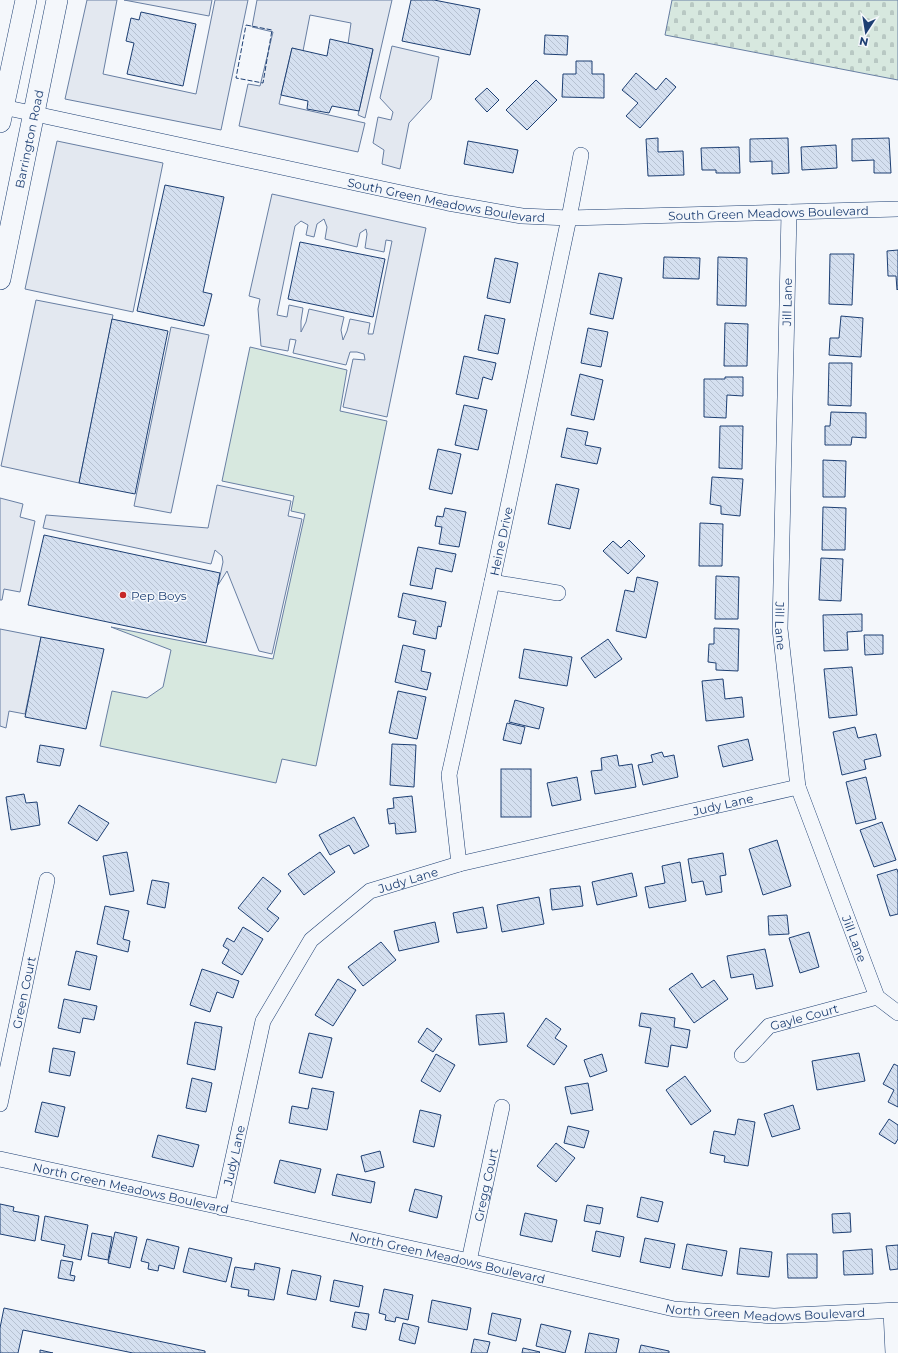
<svg xmlns="http://www.w3.org/2000/svg" width="898" height="1353" viewBox="0 0 898 1353" font-family="Montserrat,sans-serif">
<style>
.grass{fill:#d7e8df;stroke:#687fa3}
.cemetery{fill:url(#cemetery-stones);stroke:#687fa3}
.parking{fill:#e3e8f0;stroke:#687fa3;fill-rule:evenodd}
.building{fill:url(#building-back-hatch);stroke:#1d3f73}
.lines{fill:none;stroke-linecap:round;stroke-linejoin:round}
.minor-casing{stroke:#1d3f73;stroke-width:16}
.secondary-casing{stroke:#1d3f73;stroke-width:22}
.minor{stroke:#f4f7fb;stroke-width:15}
.secondary{stroke:#f4f7fb;stroke-width:21}
.fence{stroke:#1d3f73;stroke-width:1;stroke-dasharray:5 2;stroke-linecap:butt}
.poi-dot{fill:#c62828;stroke:#f4f7fb;stroke-width:1.5}
.labels{text-anchor:middle;dominant-baseline:central;stroke-width:3;stroke-linejoin:round;paint-order:stroke}
.street-label{font-size:12px;fill:#1d3f73;stroke:#f4f7fb}
.poi-label{font-size:12px;fill:#1d3f73;stroke:#f4f7fb;text-anchor:start}
</style>
<defs>
<pattern id="cemetery-stones" width="16" height="16" patternUnits="userSpaceOnUse"><rect width="16" height="16" fill="#d7e8df"/><path d="M2 7V4a2 2 0 0 1 4 0v3zM10 15v-3a2 2 0 0 1 4 0v3z" fill="#b8c8c3"/></pattern>
<pattern id="building-back-hatch" width="6" height="6" patternUnits="userSpaceOnUse"><rect width="6" height="6" fill="#d5e0f0"/><path d="M-1 5l2 2M0 0l6 6M5-1l2 2" fill="none" stroke="#b6c1d1"/></pattern>
</defs>
<rect width="100%" height="100%" fill="#f4f7fb"/>
<!-- grass -->
<path class="grass" d="M250,347L347,370L340,411L387,421L316,766L282,759L276,783L100,746L112,691L147,698L163,687L171,650L111,627L273,659L305,514L291,511L294,496L222,481Z"/>
<!-- cemetery -->
<path class="cemetery" d="M672,0H898V80L665,35Z"/>
<!-- parking -->
<g class="parking">
<path d="M87,0H117L103,74L196,94L215,0H248L221,130L65,99Z"/>
<path d="M124,0H212L209,16Z"/>
<path d="M257,0H392L365,118L358,115L373,50L348,44L351,23L310,15L303,51L292,48L279,104L365,123L358,152L239,126L248,84L260,86L273,32L252,27Z"/>
<path d="M392,46L439,57L431,99L409,123L400,169L382,164L384,150L373,143L378,117L391,120L393,112L380,98Z"/>
<path d="M57,141L163,163L133,312L25,289Z"/>
<path d="M272,194L426,228L387,417L343,407L353,359L365,360L364,354L357,352H350L346,365L293,353L296,340L290,339L288,351L261,346L258,309L260,299L249,296ZM324,219L327,227L325,239L357,247L360,233L366,229L367,234L365,248L384,252L386,240L392,241L373,334H368L370,323L350,319L347,331L343,340L341,330L344,317L309,309L306,322L301,332V321L303,308L289,305L287,317L277,315L295,226L301,221L308,225L306,235L314,237L317,224Z"/>
<path d="M36,300L113,315L79,483L1,466Z"/>
<path d="M171,327L209,335L171,513L134,506Z"/>
<path d="M217,485L291,501L288,516L302,519L272,654L259,651L227,571L218,585L223,562L222,556L215,550L211,564L43,528L46,515L208,528Z"/>
<path d="M0,498L23,504L20,517L35,521L20,592L4,589L2,600H0Z"/>
<path d="M0,629L41,637L25,714L9,711L6,728L0,726Z"/>
</g>
<!-- building -->
<g class="building">
<path d="M411,0H434L480,9L470,55L402,41Z"/>
<path d="M141,12L196,24L183,86L127,74L134,43L126,41L131,18L139,20Z"/>
<path d="M545,35L568,36L567,55L544,54Z"/>
<path d="M330,39L373,49L359,111L332,106L329,113L307,109L308,101L281,95L292,48L327,56Z"/>
<path d="M576,61H592V74H604V98L562,97L563,74H576Z"/>
<path d="M636,73L656,90L666,78L676,87L640,128L626,116L638,103L622,90Z"/>
<path d="M536,80L557,100L527,130L506,110Z"/>
<path d="M487,88L499,100L487,112L475,99Z"/>
<path d="M658,138V152L683,151L684,175L648,176L646,139Z"/>
<path d="M788,138L789,173L772,174V161L750,162V139Z"/>
<path d="M889,138L891,173H874V160L852,161V139Z"/>
<path d="M468,141L518,150L513,173L464,164Z"/>
<path d="M836,145L837,168L802,170L801,147Z"/>
<path d="M739,147L740,173H716V170H702L701,148Z"/>
<path d="M165,185L224,197L203,292L212,294L204,326L137,311Z"/>
<path d="M300,242L385,259L373,317L288,299Z"/>
<path d="M898,250V289L897,290L896,276H888L887,251Z"/>
<path d="M830,254H854L852,305L829,304Z"/>
<path d="M664,257L700,258L699,279L663,278Z"/>
<path d="M718,257L747,258L746,306L717,305Z"/>
<path d="M495,258L518,263L510,303L487,298Z"/>
<path d="M599,273L622,278L613,319L590,314Z"/>
<path d="M485,315L505,319L498,354L478,350Z"/>
<path d="M841,316L863,318L861,357L829,355L830,338H839Z"/>
<path d="M112,319L168,331L135,494L79,483Z"/>
<path d="M725,323L748,324L747,366H724Z"/>
<path d="M588,328L608,332L601,367L581,363Z"/>
<path d="M464,356L496,363L492,380L483,377L478,399L456,394Z"/>
<path d="M829,363H852L851,406L828,405Z"/>
<path d="M580,374L603,380L594,420L571,415Z"/>
<path d="M725,377H743V396L727,395L726,418L704,417V379H725Z"/>
<path d="M464,405L487,410L478,450L455,445Z"/>
<path d="M831,412L866,413V438L852,437L851,445H825V426H830Z"/>
<path d="M720,426H743L742,469L719,468Z"/>
<path d="M567,428L588,432L585,445L601,448L597,464L561,457Z"/>
<path d="M438,449L461,454L452,494L429,489Z"/>
<path d="M823,460L846,461L845,497H823Z"/>
<path d="M712,477L743,479L740,516L721,514V506L710,504Z"/>
<path d="M556,484L579,489L570,529L548,524Z"/>
<path d="M823,507L846,508L845,550H822Z"/>
<path d="M445,508L466,512L459,547L439,544L442,527L435,526L437,516L443,517Z"/>
<path d="M700,523L723,524L722,566H699Z"/>
<path d="M44,535L220,573L206,643L28,605Z"/>
<path d="M629,540L645,556L628,574L603,551L613,541L621,548Z"/>
<path d="M418,547L456,554L452,572L436,568L432,589L410,585Z"/>
<path d="M821,558L843,559L841,601L819,600Z"/>
<path d="M716,576L739,577L738,619H715Z"/>
<path d="M637,577L658,582L646,638L616,631L625,590L634,592Z"/>
<path d="M403,593L446,602L441,627L438,626L436,639L413,634L416,621L398,617Z"/>
<path d="M862,614V631L847,632L848,650L824,651L823,615Z"/>
<path d="M714,628L739,629L738,671L716,670V663L708,662L709,644H714Z"/>
<path d="M864,635H883V654L865,655Z"/>
<path d="M41,637L104,649L86,729L25,717Z"/>
<path d="M608,639L622,659L595,678L581,658Z"/>
<path d="M403,645L425,650L421,671L431,673L427,690L395,682Z"/>
<path d="M524,649L572,657L567,686L519,678Z"/>
<path d="M852,667L857,715L829,718L824,669Z"/>
<path d="M723,679L725,699L742,697L744,717L706,721L702,681Z"/>
<path d="M398,691L426,697L417,739L389,733Z"/>
<path d="M515,700L544,708L539,729L509,722Z"/>
<path d="M507,723L525,727L521,744L503,740Z"/>
<path d="M855,727L858,738L876,734L881,756L864,760L866,769L842,775L833,732Z"/>
<path d="M748,739L753,760L723,767L718,746Z"/>
<path d="M392,744L416,745L414,787L390,785Z"/>
<path d="M40,745L64,749L60,766L37,762Z"/>
<path d="M662,752L664,757L674,755L678,777L643,785L638,765L653,762L651,755Z"/>
<path d="M617,755L619,766L632,764L636,787L595,794L591,771L602,770L601,758Z"/>
<rect x="501" y="769" width="30" height="48"/>
<path d="M577,777L581,800L552,806L547,783Z"/>
<path d="M866,777L876,819L856,824L846,782Z"/>
<path d="M24,794L26,803L37,802L40,825L11,830L6,797Z"/>
<path d="M412,796L416,832L396,834L395,823L389,824L387,809L394,808L393,798Z"/>
<path d="M79,805L109,823L97,841L68,823Z"/>
<path d="M354,817L369,846L354,854L349,845L330,855L319,835Z"/>
<path d="M882,822L896,860L874,867L860,830Z"/>
<path d="M777,840L791,886L763,895L749,849Z"/>
<path d="M127,852L134,891L110,895L103,856Z"/>
<path d="M320,852L335,872L304,895L288,874Z"/>
<path d="M723,853L726,875L720,876L722,892L706,895L703,881L692,883L688,859Z"/>
<path d="M680,862L686,901L649,908L645,887L665,883L662,866Z"/>
<path d="M897,869L898,873V914L890,916L877,875Z"/>
<path d="M632,873L637,896L597,905L592,882Z"/>
<path d="M263,877L281,891L267,909L279,918L268,932L238,908Z"/>
<path d="M152,880L169,883L165,908L147,904Z"/>
<path d="M580,886L583,906L552,910L550,889Z"/>
<path d="M539,897L544,924L502,932L497,905Z"/>
<path d="M105,906L129,911L123,939L130,941L128,952L97,944Z"/>
<path d="M483,907L487,928L457,933L453,913Z"/>
<path d="M787,915L789,934L769,935L768,916Z"/>
<path d="M435,922L439,942L399,951L394,931Z"/>
<path d="M243,927L263,939L242,975L222,963L229,950L223,946L227,938L234,942Z"/>
<path d="M809,932L819,967L800,973L789,938Z"/>
<path d="M381,942L396,960L363,986L348,967Z"/>
<path d="M765,949L773,986L756,989L753,974L731,978L727,956Z"/>
<path d="M76,951L97,956L90,990L68,985Z"/>
<path d="M202,969L239,981L233,998L217,992L210,1012L190,1005Z"/>
<path d="M692,973L702,988L714,980L728,999L694,1023L669,989Z"/>
<path d="M338,979L356,990L333,1026L315,1015Z"/>
<path d="M64,999L97,1006L94,1020L83,1018L80,1033L58,1028Z"/>
<path d="M504,1013L507,1042L479,1045L476,1015Z"/>
<path d="M641,1013L675,1018L674,1027L690,1030L687,1048L671,1045L668,1067L645,1063L651,1028L639,1026Z"/>
<path d="M546,1018L561,1029L555,1038L567,1046L554,1065L527,1046Z"/>
<path d="M195,1022L222,1027L215,1070L187,1064Z"/>
<path d="M427,1028L442,1039L433,1052L418,1042Z"/>
<path d="M309,1033L332,1038L322,1078L299,1073Z"/>
<path d="M53,1048L75,1052L70,1076L49,1072Z"/>
<path d="M859,1053L865,1081L817,1090L812,1061Z"/>
<path d="M436,1054L455,1065L440,1092L421,1081Z"/>
<path d="M602,1054L607,1071L590,1077L584,1060Z"/>
<path d="M894,1064L898,1066V1107L888,1102L894,1090L883,1084Z"/>
<path d="M685,1076L711,1111L691,1125L666,1090Z"/>
<path d="M192,1078L212,1083L206,1112L186,1108Z"/>
<path d="M588,1083L593,1110L571,1114L565,1087Z"/>
<path d="M312,1088L334,1092L327,1130L289,1123L292,1106L308,1109Z"/>
<path d="M42,1102L65,1107L58,1137L35,1132Z"/>
<path d="M793,1105L800,1129L772,1137L764,1114Z"/>
<path d="M420,1110L441,1115L434,1147L413,1142Z"/>
<path d="M738,1119L755,1122L748,1166L724,1162L725,1156L710,1153L714,1131L735,1135Z"/>
<path d="M889,1119L898,1125V1139L895,1144L879,1134Z"/>
<path d="M568,1126L589,1131L584,1148L564,1143Z"/>
<path d="M158,1135L199,1145L193,1167L152,1157Z"/>
<path d="M556,1143L575,1158L556,1182L537,1166Z"/>
<path d="M380,1151L384,1167L365,1172L361,1156Z"/>
<path d="M280,1160L321,1169L315,1193L274,1183Z"/>
<path d="M337,1174L375,1182L371,1203L332,1195Z"/>
<path d="M415,1189L442,1196L437,1218L409,1211Z"/>
<path d="M641,1197L663,1202L658,1222L637,1217Z"/>
<path d="M0,1204L14,1207L13,1211L39,1216L35,1241L0,1234Z"/>
<path d="M587,1205L603,1208L600,1224L584,1221Z"/>
<path d="M525,1213L557,1220L552,1242L520,1235Z"/>
<path d="M850,1213L851,1232L833,1233L832,1214Z"/>
<path d="M45,1216L88,1225L81,1260L63,1256L65,1245L41,1240Z"/>
<path d="M596,1231L624,1237L620,1257L592,1251Z"/>
<path d="M115,1232L137,1237L130,1268L108,1263Z"/>
<path d="M92,1233L112,1237L108,1260L88,1256Z"/>
<path d="M645,1238L675,1244L670,1268L640,1262Z"/>
<path d="M147,1239L179,1247L174,1269L159,1265L158,1271L148,1269L149,1263L141,1261Z"/>
<path d="M687,1244L727,1251L722,1276L682,1269Z"/>
<path d="M898,1245V1269L890,1270L886,1246Z"/>
<path d="M189,1248L232,1258L226,1282L183,1272Z"/>
<path d="M740,1248L772,1252L769,1277L737,1274Z"/>
<path d="M872,1249L873,1274L844,1275L843,1251Z"/>
<path d="M787,1254H817V1278H788Z"/>
<path d="M61,1260L73,1262L70,1275L75,1276L74,1281L58,1278Z"/>
<path d="M255,1263L280,1268L274,1300L248,1296L249,1290L231,1287L235,1267L254,1270Z"/>
<path d="M292,1270L321,1276L316,1300L287,1294Z"/>
<path d="M334,1280L363,1286L359,1307L330,1301Z"/>
<path d="M384,1289L413,1295L408,1320L396,1317L395,1322L385,1320L386,1315L379,1313Z"/>
<path d="M432,1300L471,1308L467,1330L428,1322Z"/>
<path d="M4,1308L205,1351V1353H133L23,1330L18,1353H0V1328Z"/>
<path d="M355,1312L369,1314L366,1330L352,1327Z"/>
<path d="M492,1313L521,1319L516,1341L488,1334Z"/>
<path d="M403,1323L419,1327L415,1344L399,1340Z"/>
<path d="M541,1324L571,1331L565,1353L536,1346Z"/>
<path d="M589,1333L619,1339L616,1353H585Z"/>
<path d="M474,1339L490,1342L487,1353H471Z"/>
<path d="M641,1345L669,1351V1353H639Z"/>
<path d="M523,1348L540,1352L539,1353H522Z"/>
<path d="M40,1350L53,1353H40Z"/>
</g>
<g class="lines">
<!-- minor casing -->
<g class="minor-casing">
<g id="minor">
<path id="s1" d="M3,107L448,203L522,216L569,218L898,209"/>
<path id="s2" d="M789,212L780,629L798,787L877,997L898,1013"/>
<path d="M492,582L558,593"/>
<path id="s3" d="M459,864L449,775L492,582L569,218L581,155"/>
<path id="s4" d="M742,1055L769,1026L877,997"/>
<path id="s5" d="M0,1104L47,880"/>
<path id="s6" d="M0,1159L469,1261L674,1309L774,1316L898,1310"/>
<path id="s7" d="M222,1208L263,1021L311,940L370,891L459,864L798,787"/>
<path id="s8" d="M469,1261L502,1107"/>
<path d="M891,1311L893,1353"/>
</g>
</g>
<!-- secondary casing -->
<g class="secondary-casing">
<g id="secondary">
<path d="M0,122L26,0"/>
<path id="s9" d="M0,279L57,0"/>
</g>
</g>
<!-- minor -->
<use href="#minor" class="minor"/>
<!-- secondary -->
<use href="#secondary" class="secondary"/>
<!-- fence -->
<path class="fence" d="M246,25L272,30L263,83L236,78Z"/>
</g>
<!-- markers -->
<circle class="poi-dot" cx="123" cy="595" r="4"/>
<g class="labels">
<!-- street labels -->
<g class="street-label">
<text stroke="none"><textPath href="#s9" startOffset="143">Barrington Road</textPath></text>
<text stroke="none"><textPath href="#s1" startOffset="453">South Green Meadows Boulevard</textPath></text>
<text stroke="none"><textPath href="#s1" startOffset="777">South Green Meadows Boulevard</textPath></text>
<text transform="translate(787 302) rotate(-89)">Jill Lane</text>
<text stroke="none"><textPath href="#s3" startOffset="329">Heine Drive</textPath></text>
<text stroke="none"><textPath href="#s2" startOffset="414">Jill Lane</textPath></text>
<text stroke="none"><textPath href="#s7" startOffset="726">Judy Lane</textPath></text>
<text stroke="none"><textPath href="#s7" startOffset="402">Judy Lane</textPath></text>
<text stroke="none"><textPath href="#s2" startOffset="738">Jill Lane</textPath></text>
<text stroke="none"><textPath href="#s5" startOffset="114">Green Court</textPath></text>
<text stroke="none"><textPath href="#s4" startOffset="76">Gayle Court</textPath></text>
<text stroke="none"><textPath href="#s7" startOffset="54">Judy Lane</textPath></text>
<text stroke="none"><textPath href="#s8" startOffset="78">Gregg Court</textPath></text>
<text stroke="none"><textPath href="#s6" startOffset="134">North Green Meadows Boulevard</textPath></text>
<text stroke="none"><textPath href="#s6" startOffset="458">North Green Meadows Boulevard</textPath></text>
<text stroke="none"><textPath href="#s6" startOffset="782">North Green Meadows Boulevard</textPath></text>
</g>
<!-- poi labels -->
<g class="poi-label">
<text x="131" y="595">Pep Boys</text>
</g>
</g>
<!-- north arrow -->
<g transform="translate(866 32) rotate(192)" stroke="#f4f7fb" stroke-width="3" paint-order="stroke">
<path d="M0-3L7 15L0 10L-7 15Z" fill="#1d3f73"/>
<text y="-6" font-size="11" font-weight="bold" text-anchor="middle" fill="#1d3f73">N</text>
</g>
</svg>
